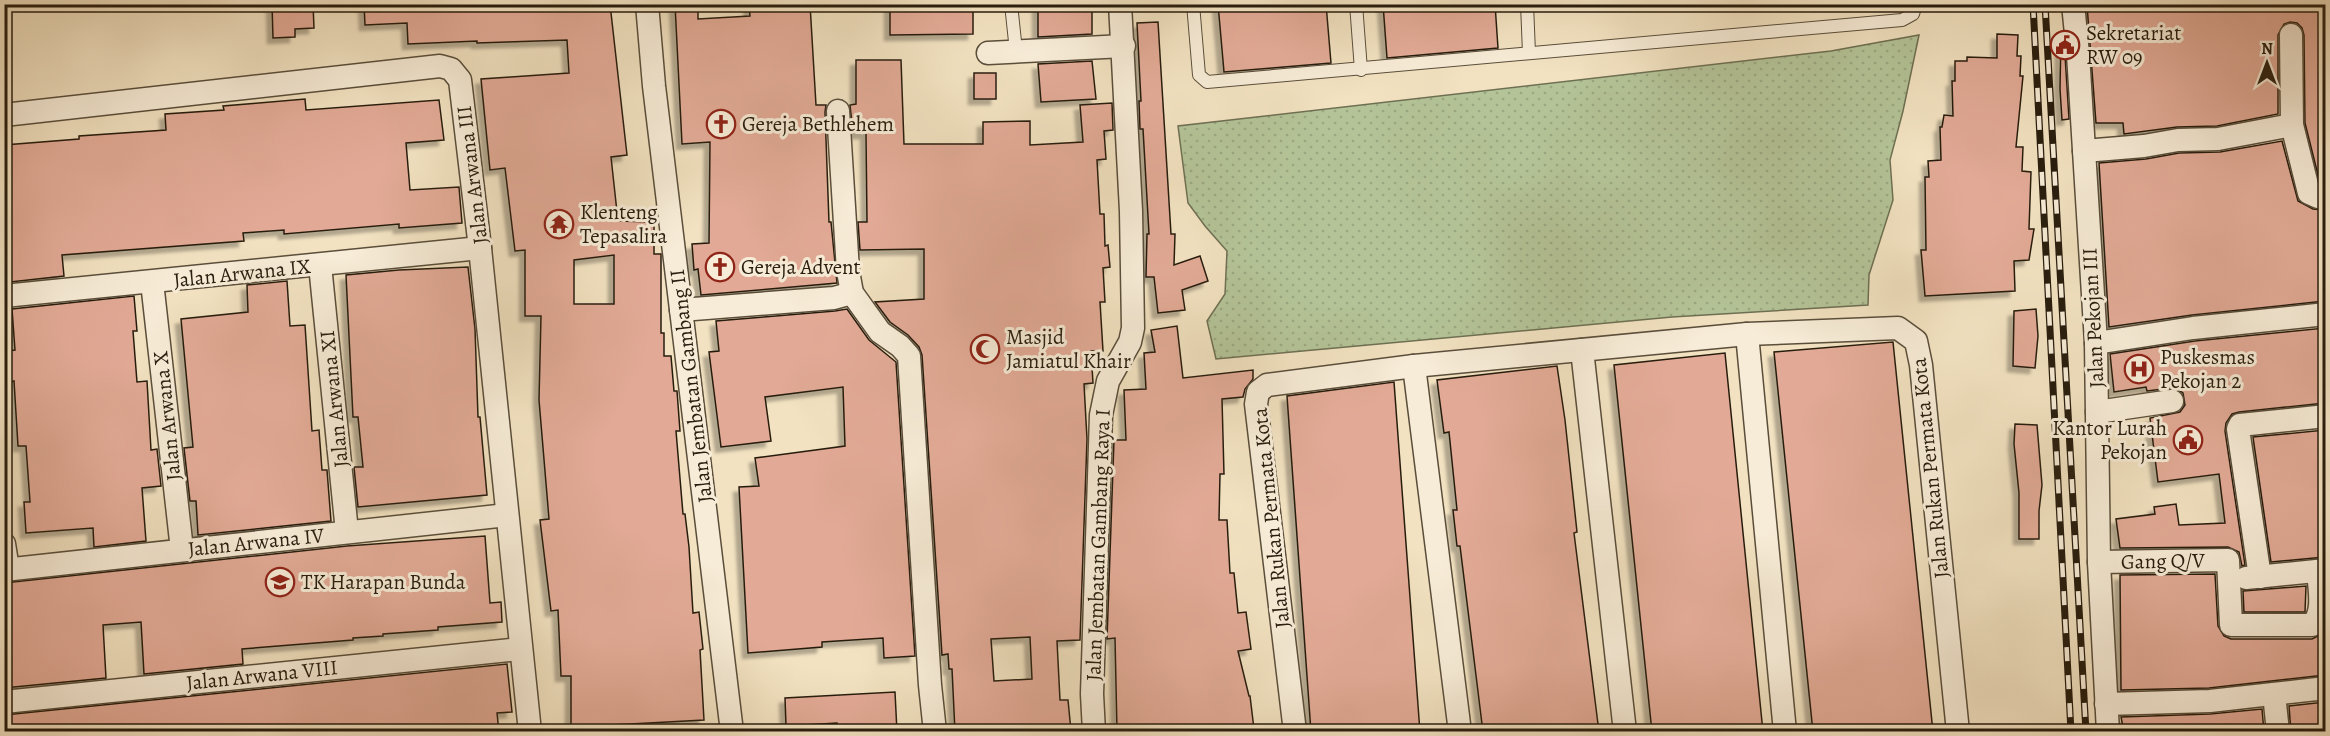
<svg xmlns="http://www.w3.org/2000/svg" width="2330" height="736" viewBox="0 0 2330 736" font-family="Alegreya,serif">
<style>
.grass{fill:url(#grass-dots);stroke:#6e7053;stroke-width:1.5}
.building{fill:#e2aa96;stroke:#281d0e;stroke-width:1.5;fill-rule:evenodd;filter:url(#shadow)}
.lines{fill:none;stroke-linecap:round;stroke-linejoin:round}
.lane-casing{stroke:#5a4e3b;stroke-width:14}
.street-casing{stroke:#5a4e3b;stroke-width:25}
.lane{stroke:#f7ecd7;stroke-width:12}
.street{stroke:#f7ecd7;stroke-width:22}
.rail-casing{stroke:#281d0e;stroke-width:7}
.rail{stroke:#f7ecd7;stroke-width:4.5;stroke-dasharray:14;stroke-linecap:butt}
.labels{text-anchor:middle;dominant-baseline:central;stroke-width:6;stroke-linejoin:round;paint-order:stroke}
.poi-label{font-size:21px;fill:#281d0e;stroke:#f7ecd7;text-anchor:start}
.street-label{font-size:21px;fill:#281d0e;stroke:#f7ecd7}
</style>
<defs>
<pattern id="grass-dots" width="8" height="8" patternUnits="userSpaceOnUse" patternTransform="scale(1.5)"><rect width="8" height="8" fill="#b4c498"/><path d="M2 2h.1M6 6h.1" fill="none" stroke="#9ba882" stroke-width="1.8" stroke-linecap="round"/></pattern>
<filter id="shadow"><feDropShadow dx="-5.5" dy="5.5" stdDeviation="1.5" flood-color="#0004"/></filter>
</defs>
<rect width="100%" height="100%" fill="#f2e2c1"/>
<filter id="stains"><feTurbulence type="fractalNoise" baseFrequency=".00333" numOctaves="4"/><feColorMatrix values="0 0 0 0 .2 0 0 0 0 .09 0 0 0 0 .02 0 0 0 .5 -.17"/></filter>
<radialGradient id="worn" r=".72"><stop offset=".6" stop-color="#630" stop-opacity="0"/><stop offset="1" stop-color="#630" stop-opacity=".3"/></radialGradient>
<!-- grass -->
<path class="grass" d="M1919,35L1903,111L1890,160L1893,200L1869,275L1868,305L1672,317L1216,359L1207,321L1225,294L1227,251L1205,226L1188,203L1178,126L1831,51Z"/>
<!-- building -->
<g class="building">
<path d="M272,4H313L314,28L295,29V37L273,38Z"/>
<path d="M364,4H451L452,10L495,8L494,4H610L627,155L611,157L618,221L654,222V254H661V333H664V356H671L674,391H677L680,431H676L683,514H685L689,547L693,613L699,612L703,649L700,650L704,720L612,725V732H571V676H561L558,610L551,611L540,520L549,519L539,400L541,316H525V250L515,251L505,168L490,170L481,79L569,73L567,40L477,43V41L408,44L407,23L365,25ZM614,255V304H574V260Z"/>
<path d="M675,4H698V19L750,16L749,4H810L816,105H826L825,112L829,222H831L837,283L701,295L698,269L694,270L692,244L709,243L710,142L682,144Z"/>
<path d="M890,4H973V34L890,35Z"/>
<path d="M1038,4H1092V34L1038,37Z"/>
<path d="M1218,4H1326L1331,63L1224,72Z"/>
<path d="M1383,4H1495L1498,48L1387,58Z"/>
<path d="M2325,4V183H2320L2305,123L2304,35L2302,28L2297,23L2290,22L2284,24L2278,35V114L2217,126L2177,127L2124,134L2123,123H2096L2087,5Z"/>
<path d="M1158,22L1171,234H1175L1174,265L1200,256L1208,281L1182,290L1185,310L1158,313L1154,277H1146L1147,234H1149L1143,129H1140L1139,101H1141L1137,23Z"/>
<path d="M1997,34L2018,35L2017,56H2021L2020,76H2023L2016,147H2023L2022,171L2031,172L2029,229H2034L2029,260L2014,261L2015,291L1925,296L1921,250H1926L1925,177H1929L1928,161L1941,160L1940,127H1942L1944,115L1953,116L1952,81H1955V61H1967V57L1997,58Z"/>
<path d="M2061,34H2062L2065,55L2069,119L2062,120L2060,89Z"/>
<path d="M856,60H901L904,144H983V122L1030,121V145L1083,142L1080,105L1112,103L1113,130L1104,131L1106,159L1097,160L1100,214H1104L1105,246L1108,245L1110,267L1103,268L1105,302H1100L1103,351H1091L1093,383L1084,384L1087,439L1080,640L1057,641L1060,700H1068L1071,731L955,732L952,669H949L948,654L942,655L922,355L919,347L908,335L890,322L875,302L924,299V249L860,250L858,222H867L866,133H853L850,105L856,104ZM1030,637L1032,679L994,681L991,639Z"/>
<path d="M1092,61L1096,99L1041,102L1038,64Z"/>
<rect x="974" y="73" width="22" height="26"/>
<path d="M305,99L306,110L439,100L444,140L406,143L410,190L459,187L462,223L399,228V224L284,234V230L243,233L244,241L62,255L64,276L10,282L9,266L4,267V145L79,139V136L166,130L165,114L224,110L223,106Z"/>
<path d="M2282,141L2298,201L2313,209L2325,210V301L2192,315L2109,327L2099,163L2146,159L2179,153L2220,152Z"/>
<path d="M468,267L475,329L478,417H480L487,495L358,507L354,467H363L358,417H353L346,275L399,270Z"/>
<path d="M287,281L290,326L305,325L312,431L319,430L322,470H327L331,521L198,535L196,501H190L184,448L193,447L181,319L248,312L247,285Z"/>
<path d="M134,296L137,331H133L137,382L147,381L151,450L157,449L161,486L142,488L146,541L94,547L93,528L26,533L24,502H30L26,446H18L14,381L10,382L8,351L15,350L12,309Z"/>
<path d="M847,309L869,340L896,362L915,656L884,658L883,638L822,642V647L748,653L739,487L759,486L755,458L845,446L843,387L765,397L771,441L721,447L709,352L719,351L716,321L835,311Z"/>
<path d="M2036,309L2038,336L2035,368L2013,366L2014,311Z"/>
<path d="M1177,326L1183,378L1253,370V379L1245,389L1243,397L1222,399L1224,474H1220L1219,520H1227L1230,573H1234L1238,613L1246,612L1251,649L1238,651L1249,696H1250L1254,729L1230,732H1220V730L1200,731L1199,728L1117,731L1115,638L1107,639L1114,440H1126L1124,390L1146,389L1144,353L1155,352L1151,330Z"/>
<path d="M2325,328V403L2239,412L2232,414L2226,423L2225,431L2245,565L2242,566L2239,552L2228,547L2120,548L2116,519L2155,514L2154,507L2176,504L2179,525L2225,523L2219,474L2158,482L2150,418L2180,412L2185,405L2183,393L2177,389L2171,388L2147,391L2146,387L2114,392L2110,354L2195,341Z"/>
<path d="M1893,342L1933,732H1813L1774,352Z"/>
<path d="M1725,353L1763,732H1652L1614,365Z"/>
<path d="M1557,366L1565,420L1577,532L1574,533L1599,732H1483L1460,546H1457L1453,510H1457L1449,432L1444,433L1437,380Z"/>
<path d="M1394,382L1420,732H1311L1287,396Z"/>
<path d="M2015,424L2037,425L2042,485L2039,511V539H2019V493L2014,444Z"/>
<path d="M2325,430V557L2271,562L2253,437Z"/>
<path d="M485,536L490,603L501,602L502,622L438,627V630L383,634V636L353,638V640L242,649L243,664L144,674L141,622L103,625L106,678L4,688V583L347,546Z"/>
<path d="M2215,574L2218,626L2224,636L2231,639H2312L2322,634V645H2325V675L2209,688L2121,690L2120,575Z"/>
<path d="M2306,586L2305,612H2244L2243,591Z"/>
<path d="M507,664L512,712L497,713L499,732H4V715Z"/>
<path d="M895,692L897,732H838L837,723L786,726L785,698Z"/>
<path d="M2325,702V732H2291L2289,706Z"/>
<path d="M2262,709L2264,732H2124L2121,717L2210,714Z"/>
</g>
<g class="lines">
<!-- lane casing -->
<g class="lane-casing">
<g id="lane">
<path d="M1011,4L1016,51"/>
<path d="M1193,4L1199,75L1207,82L1902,20L1913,14L1916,4"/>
<path d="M1356,4L1361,70"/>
<path d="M1527,4L1529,53"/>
</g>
</g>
<!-- street casing -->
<g class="street-casing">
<g id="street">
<path d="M647,4L654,86L732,732"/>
<path d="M2073,4L2078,54L2096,343L2099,562L2108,732"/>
<path d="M2291,35L2292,125L2309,193L2318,197L2326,196"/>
<path d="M988,53L1124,46"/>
<path d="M838,111L848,271L852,293L880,332L900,346L909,356L930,685L935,732"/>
<path d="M4,115L440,66L451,69L460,80L480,248L530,732"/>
<path d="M2084,151L2144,146L2178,140L2218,139L2292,125"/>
<path d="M320,265L347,532"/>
<path d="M152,282L182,550"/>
<path d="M4,296L480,248"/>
<path d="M681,310L834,298L852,293"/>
<path d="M1747,334L1785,732"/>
<path d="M2096,343L2193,328L2326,314"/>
<path d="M1582,350L1625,732"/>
<path d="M1414,366L1460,732"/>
<path d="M2097,412L2172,401"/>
<path d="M4,544L8,569"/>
<path d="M2099,562L2228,560L2231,625H2312C2325,612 2319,588 2318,571"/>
<path d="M4,570L507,515"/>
<path d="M2260,577L2238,429L2240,425L2326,416"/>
<path d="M2246,578L2326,570"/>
<path d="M2274,694L2278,732"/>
<path d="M4,702L520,649"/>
<path d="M2106,704L2210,701L2326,688"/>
<path d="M1094,732L1092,694L1101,415L1108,381L1130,342L1133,328L1131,211L1120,4"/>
<path d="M1295,732L1256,404L1258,392L1267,385L1414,366L1747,334L1898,328L1916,341L1921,365L1958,732"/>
</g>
</g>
<!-- lane -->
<use href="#lane" class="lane"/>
<!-- street -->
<use href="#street" class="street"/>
<!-- rail casing -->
<g class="rail-casing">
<g id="rail">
<path d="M2033,4L2071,732"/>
<path d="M2045,4L2086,732"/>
</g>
</g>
<!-- rail -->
<use href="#rail" class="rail"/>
</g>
<!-- icons -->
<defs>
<g id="civic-ring" transform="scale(1.5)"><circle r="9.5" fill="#f7ecd7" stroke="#8f2418" stroke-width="1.5"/><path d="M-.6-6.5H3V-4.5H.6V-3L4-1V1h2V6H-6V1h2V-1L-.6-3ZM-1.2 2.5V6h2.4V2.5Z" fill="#8f2418"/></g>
<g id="church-ring" transform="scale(1.5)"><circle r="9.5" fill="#f7ecd7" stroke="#8f2418" stroke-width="1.5"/><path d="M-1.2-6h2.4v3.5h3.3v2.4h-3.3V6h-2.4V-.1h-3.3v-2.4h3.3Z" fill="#8f2418"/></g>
<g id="temple-ring" transform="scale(1.5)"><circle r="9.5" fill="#f7ecd7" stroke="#8f2418" stroke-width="1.5"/><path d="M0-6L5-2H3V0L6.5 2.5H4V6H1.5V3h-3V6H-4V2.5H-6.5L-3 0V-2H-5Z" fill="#8f2418"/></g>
<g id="mosque-ring" transform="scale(1.5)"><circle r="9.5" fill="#f7ecd7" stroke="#8f2418" stroke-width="1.5"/><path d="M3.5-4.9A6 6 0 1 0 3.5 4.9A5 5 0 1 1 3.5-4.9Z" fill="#8f2418"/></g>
<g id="hospital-ring" transform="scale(1.5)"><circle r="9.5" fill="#f7ecd7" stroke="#8f2418" stroke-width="1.5"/><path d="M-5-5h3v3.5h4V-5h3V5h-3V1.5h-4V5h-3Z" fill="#8f2418"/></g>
<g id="school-ring" transform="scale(1.5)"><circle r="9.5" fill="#f7ecd7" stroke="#8f2418" stroke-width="1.5"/><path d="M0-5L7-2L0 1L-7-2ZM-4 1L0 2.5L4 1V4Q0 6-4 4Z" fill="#8f2418"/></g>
</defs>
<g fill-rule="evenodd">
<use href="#civic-ring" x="2065" y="45"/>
<use href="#church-ring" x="721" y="124"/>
<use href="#temple-ring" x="559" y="224"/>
<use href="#church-ring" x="720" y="267"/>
<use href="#mosque-ring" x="985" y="349"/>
<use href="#hospital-ring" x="2139" y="369"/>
<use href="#civic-ring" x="2188" y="440"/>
<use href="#school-ring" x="280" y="582"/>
</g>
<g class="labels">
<!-- poi labels -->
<g class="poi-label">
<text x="2086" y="33">Sekretariat<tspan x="2086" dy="24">RW 09</tspan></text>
<text x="742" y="124">Gereja Bethlehem</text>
<text x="580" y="212">Klenteng<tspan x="580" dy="24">Tepasalira</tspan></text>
<text x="741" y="267">Gereja Advent</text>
<text x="1006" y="337">Masjid<tspan x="1006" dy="24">Jamiatul Khair</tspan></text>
<text x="2160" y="357">Puskesmas<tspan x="2160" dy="24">Pekojan 2</tspan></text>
<text x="2167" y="428" text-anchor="end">Kantor Lurah<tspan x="2167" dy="24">Pekojan</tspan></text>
<text x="301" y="582">TK Harapan Bunda</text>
</g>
<!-- street labels -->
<g class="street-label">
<text transform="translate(472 175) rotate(-97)">Jalan Arwana III</text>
<text transform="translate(242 273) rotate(-6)">Jalan Arwana IX</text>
<text transform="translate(2093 318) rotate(-93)">Jalan Pekojan III</text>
<text transform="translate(691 386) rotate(-97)">Jalan Jembatan Gambang II</text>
<text transform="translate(334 399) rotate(-96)">Jalan Arwana XI</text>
<text transform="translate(167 416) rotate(-96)">Jalan Arwana X</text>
<text transform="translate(1930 468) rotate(-96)">Jalan Rukan Permata Kota</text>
<text transform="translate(1271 518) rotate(-96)">Jalan Rukan Permata Kota</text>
<text transform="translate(256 542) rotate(-6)">Jalan Arwana IV</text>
<text transform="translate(1098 545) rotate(-88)">Jalan Jembatan Gambang Raya I</text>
<text transform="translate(2163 561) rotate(-1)">Gang Q/V</text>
<text transform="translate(262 675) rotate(-6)">Jalan Arwana VIII</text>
</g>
</g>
<!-- margin -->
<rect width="2330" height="736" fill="none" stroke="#f2e2c1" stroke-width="24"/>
<rect x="6" y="6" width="2318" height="724" fill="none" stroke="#281d0e" stroke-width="3"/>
<rect x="12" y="12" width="2306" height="712" fill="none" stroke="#281d0e" stroke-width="1.5"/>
<!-- north arrow -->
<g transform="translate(2267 63)" stroke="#f7ecd7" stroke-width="4.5" paint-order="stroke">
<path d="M0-4.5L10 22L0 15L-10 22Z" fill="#281d0e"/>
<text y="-9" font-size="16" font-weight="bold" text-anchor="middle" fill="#281d0e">N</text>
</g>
<rect width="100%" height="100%" filter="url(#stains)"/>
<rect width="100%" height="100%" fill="url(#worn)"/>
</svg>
